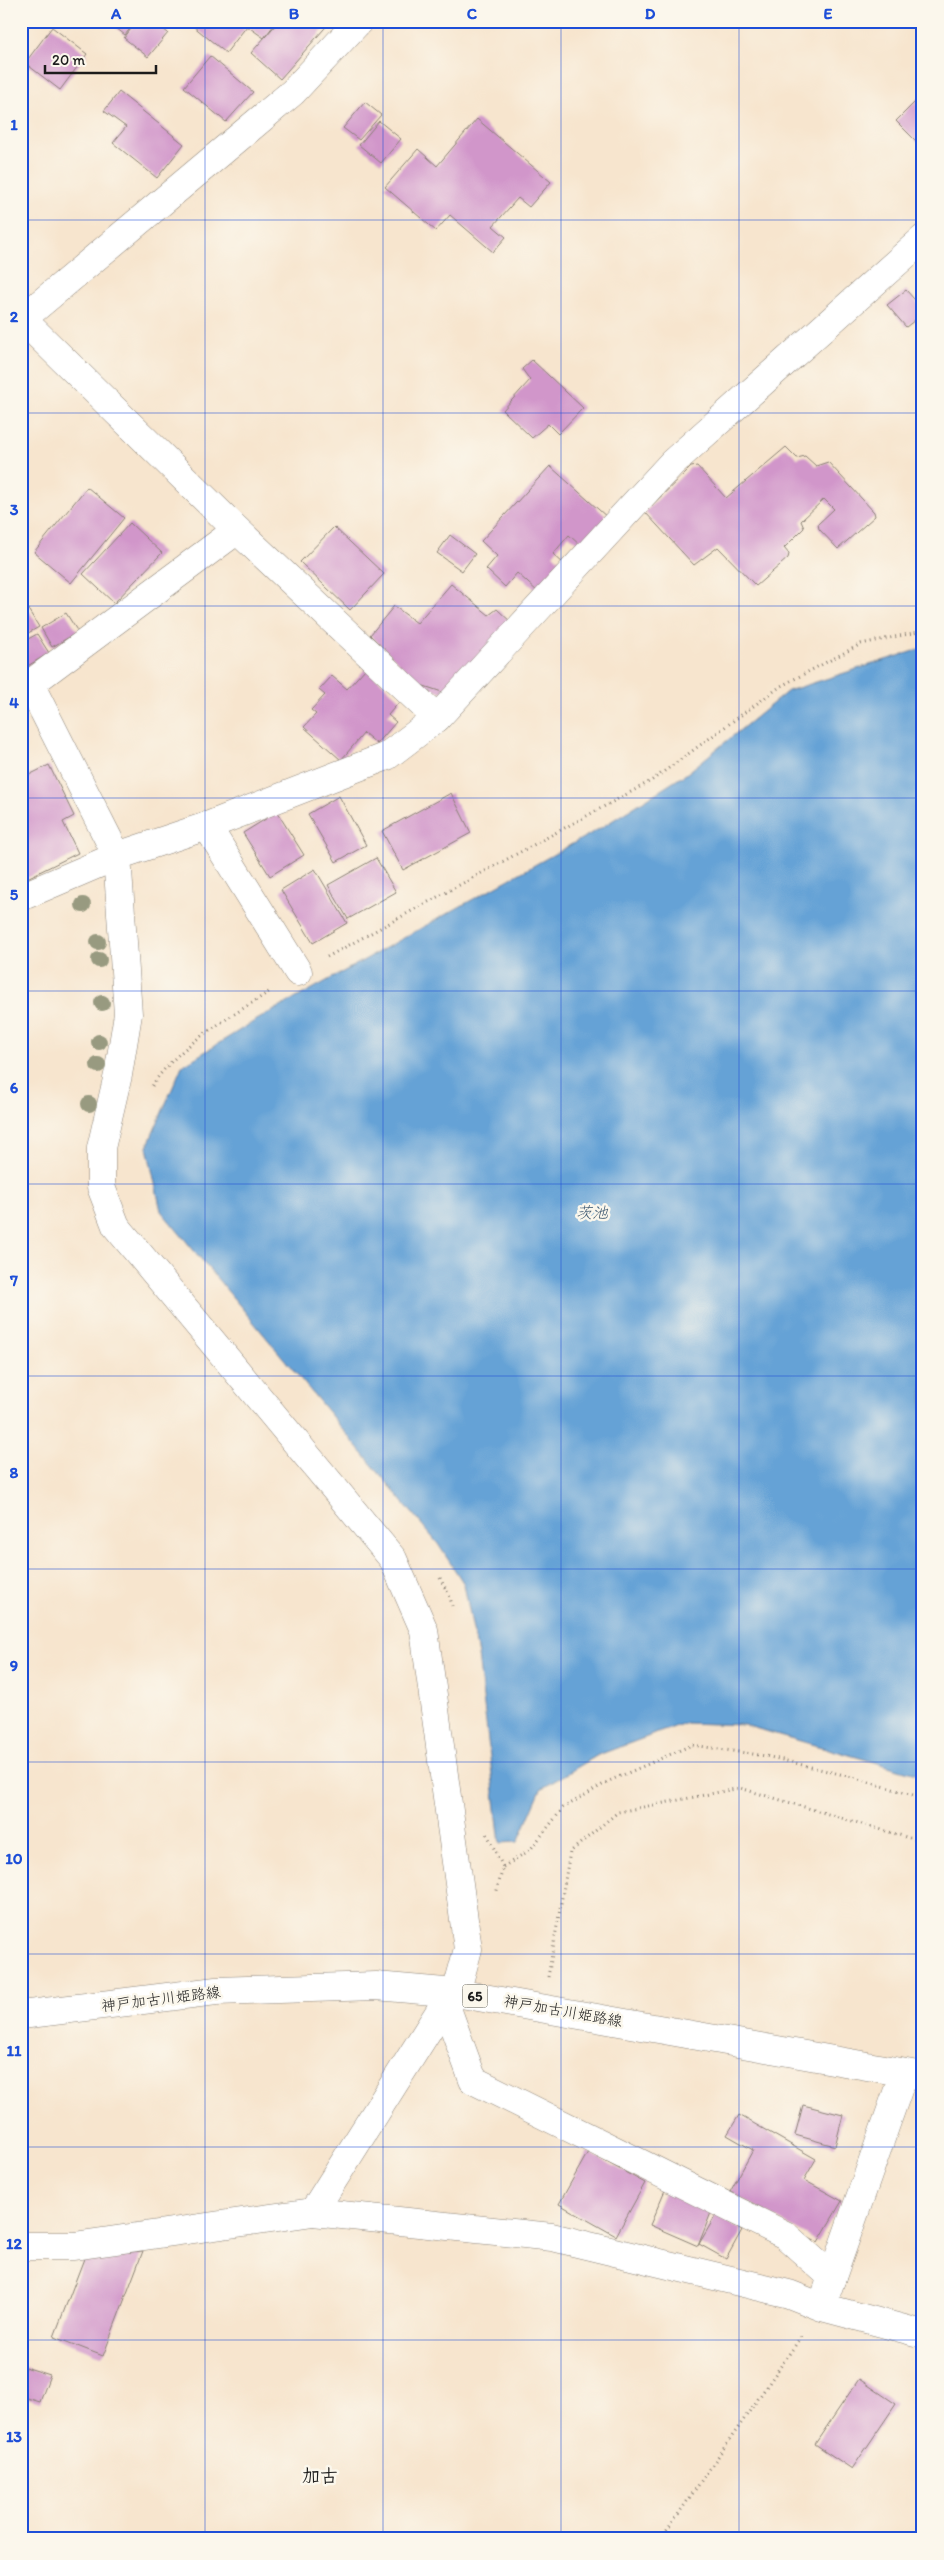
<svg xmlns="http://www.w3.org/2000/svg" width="944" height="2560" viewBox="0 0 944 2560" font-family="Itim,'Klee One',sans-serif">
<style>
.water{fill:#65a2d6;stroke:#405f79}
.building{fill:#d196ca}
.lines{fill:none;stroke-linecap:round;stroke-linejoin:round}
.minor-casing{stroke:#8a8075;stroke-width:29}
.major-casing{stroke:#8a8075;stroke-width:29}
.path{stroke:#8a8075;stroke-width:3;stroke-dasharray:1 4;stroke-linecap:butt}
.minor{stroke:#fff;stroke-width:28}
.major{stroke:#fff;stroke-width:28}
.tree{fill:#989a80}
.grid{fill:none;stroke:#1d4ed8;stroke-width:1;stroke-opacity:0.55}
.labels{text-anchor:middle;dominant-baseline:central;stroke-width:5;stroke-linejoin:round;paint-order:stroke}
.shield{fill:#fbf7ec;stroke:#5f5e5a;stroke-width:1}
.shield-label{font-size:14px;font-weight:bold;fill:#1c1c1c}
.street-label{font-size:15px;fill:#1c1c1c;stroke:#fbf7ec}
.water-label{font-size:16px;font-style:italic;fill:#3d5870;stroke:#fbf7ec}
.quarter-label{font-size:18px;font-weight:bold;fill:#1c1c1c;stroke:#fbf7ec}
.neatline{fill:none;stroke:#1d4ed8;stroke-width:2}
.grid-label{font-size:16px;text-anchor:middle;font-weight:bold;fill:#1d4ed8}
</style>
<rect width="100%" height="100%" fill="#fbf7ec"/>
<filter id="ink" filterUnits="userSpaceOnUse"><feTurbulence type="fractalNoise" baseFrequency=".02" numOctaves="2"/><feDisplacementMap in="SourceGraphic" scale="10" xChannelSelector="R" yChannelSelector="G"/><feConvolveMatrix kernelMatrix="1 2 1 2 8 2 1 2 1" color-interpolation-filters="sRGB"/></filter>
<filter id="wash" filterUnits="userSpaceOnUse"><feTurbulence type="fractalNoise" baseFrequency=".0096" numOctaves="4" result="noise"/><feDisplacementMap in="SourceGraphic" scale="20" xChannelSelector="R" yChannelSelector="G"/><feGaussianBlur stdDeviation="1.12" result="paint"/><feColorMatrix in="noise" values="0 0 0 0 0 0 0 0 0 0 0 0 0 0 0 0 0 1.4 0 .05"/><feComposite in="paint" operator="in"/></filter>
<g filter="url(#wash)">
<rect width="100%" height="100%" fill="#f7e5ce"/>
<!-- water -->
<path class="water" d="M923,648V1776L744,1725L685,1723L598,1755L541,1789L518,1842L500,1843L478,1655L464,1584L438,1544L161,1211L147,1147L182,1066L253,1022L599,829L686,774L788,691Z"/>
<g id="blocks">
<!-- building -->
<g class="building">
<path d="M107,21H136L125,35Z"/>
<path d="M137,21H153L168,33L148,57L124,38Z"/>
<path d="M187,21H277L264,38L247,26L226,53Z"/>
<path d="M279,21H331L280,79L251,53Z"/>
<path d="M52,27L87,54L60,90L25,63Z"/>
<path d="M210,56L253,92L226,122L184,87Z"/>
<path d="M119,92L184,144L157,178L113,143L126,127L104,111Z"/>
<path d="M923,94V148L896,121Z"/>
<path d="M365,102L381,115L359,140L343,128Z"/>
<path d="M477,119L551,182L529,207L518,198L493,226L506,237L493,252L450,215L436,231L385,187L418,149L437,166Z"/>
<path d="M379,121L401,139L381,163L359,145Z"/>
<path d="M906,290L923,309V314L906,327L887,305Z"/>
<path d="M532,360L583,408L558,434L548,424L532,438L503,410L530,380L522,369Z"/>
<path d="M786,447L797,458L805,456L816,466L828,462L874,512L875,516L838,549L819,529L818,524L834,509L824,499L801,521L804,528L784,548L789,554L788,558L756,586L718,547L694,565L645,512L691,467L697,466L726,498Z"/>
<path d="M550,466L608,518L582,547L569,535L553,554L564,564L538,592L517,573L505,587L486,569L497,556L481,541Z"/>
<path d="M87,487L124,518L71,583L34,552Z"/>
<path d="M130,523L162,553L114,603L83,574Z"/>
<path d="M334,527L384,574L350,610L300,562Z"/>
<path d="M450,535L475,554L462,571L437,553Z"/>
<path d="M451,584L489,615L497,609L513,624L448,694L421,685L370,635L394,606L417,623Z"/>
<path d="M21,598L39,627L21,637Z"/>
<path d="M66,613L78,632L52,647L41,628Z"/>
<path d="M37,634L49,653L21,670V643Z"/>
<path d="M366,668L401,700L388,715L396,722L377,744L364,733L341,760L304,727L316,714L311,710L325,695L319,690L332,676L347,689Z"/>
<path d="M49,765L74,816L63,822L78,853L21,881V779Z"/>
<path d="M451,793L471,833L403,870L382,831Z"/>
<path d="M339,796L366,845L336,862L308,814Z"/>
<path d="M277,812L304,855L270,876L243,833Z"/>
<path d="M376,858L396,892L348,919L328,885Z"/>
<path d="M315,869L347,923L313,943L281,890Z"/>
<path d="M803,2105L843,2115L835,2146L795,2135Z"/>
<path d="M739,2115L816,2159L804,2180L842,2201L818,2242L730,2192L753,2150L727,2135Z"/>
<path d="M588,2152L645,2183L616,2236L559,2204Z"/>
<path d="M665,2190L712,2210L698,2246L650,2225Z"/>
<path d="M716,2215L742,2230L726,2259L699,2244Z"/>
<path d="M143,2251L103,2356L54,2337L85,2256Z"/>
<path d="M25,2367L50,2375L40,2402L21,2396V2377Z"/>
<path d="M859,2379L896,2404L852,2469L815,2444Z"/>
</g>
</g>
</g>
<g filter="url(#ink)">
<use href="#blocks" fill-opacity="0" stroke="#8a8075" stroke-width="1"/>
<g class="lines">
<!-- minor casing -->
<g class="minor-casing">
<g id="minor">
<path d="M21,318L237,530L437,718"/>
<path d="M21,320L293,92L359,21"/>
<path d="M237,530L30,684L117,856L128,1014L118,1075L101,1148V1187L116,1226L393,1559L424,1630L468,1949L456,1993L445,2003L313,2212"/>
<path d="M207,826L298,972"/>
<path d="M21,897L117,856L207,826L387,756L437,718L672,463L923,239"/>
<path d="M445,2003L473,2080L785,2235L832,2277"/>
<path d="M21,2246H74L313,2212L552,2237L789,2294L822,2307L923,2334"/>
<path d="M826,2294L904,2073"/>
</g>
</g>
<!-- major casing -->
<g class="major-casing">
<path id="major" d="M21,2015L216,1991L376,1986L456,1993L923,2076"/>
</g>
<!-- path -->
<g class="path">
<path d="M327,957L651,781L781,686L861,644L923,631"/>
<path d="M152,1086C179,1043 229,1019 270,991"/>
<path d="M440,1578L450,1597L452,1606"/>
<path d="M487,1834L503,1867L496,1894"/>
<path d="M503,1867L530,1850L563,1808L609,1781L692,1745L766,1756L852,1777L923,1798"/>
<path d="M548,1977L570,1852L618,1812L740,1788L923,1842"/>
<path d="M661,2539L803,2334"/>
</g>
<!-- minor -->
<use href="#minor" class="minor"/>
<!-- major -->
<use href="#major" class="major"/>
</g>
<!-- trees -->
<g class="tree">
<circle cx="83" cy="905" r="8"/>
<circle cx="98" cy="942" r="8"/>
<circle cx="99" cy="960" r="8"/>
<circle cx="102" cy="1003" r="8"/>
<circle cx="99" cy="1042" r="8"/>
<circle cx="98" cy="1065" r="8"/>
<circle cx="89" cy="1104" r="8"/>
</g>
</g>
<!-- grid -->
<path class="grid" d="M205,21V2539M383,21V2539M561,21V2539M739,21V2539M21,220H923M21,413H923M21,606H923M21,798H923M21,991H923M21,1184H923M21,1376H923M21,1569H923M21,1762H923M21,1954H923M21,2147H923M21,2340H923"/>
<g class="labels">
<!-- shield labels -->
<rect class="shield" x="462.5" y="1984.5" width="25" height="23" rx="4"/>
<g class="shield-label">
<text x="475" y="1996">65</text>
</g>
<!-- street labels -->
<g class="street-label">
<text transform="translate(161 1999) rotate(-7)">神戸加古川姫路線</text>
<text transform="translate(563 2011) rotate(10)">神戸加古川姫路線</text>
</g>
<!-- water labels -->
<g class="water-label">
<text x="592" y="1212">茨池</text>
</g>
<!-- quarter labels -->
<g class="quarter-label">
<text x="320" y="2476">加古</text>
</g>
</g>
<!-- margin -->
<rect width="944" height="2560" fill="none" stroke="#fbf7ec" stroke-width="55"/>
<!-- scale -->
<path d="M45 65v8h111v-8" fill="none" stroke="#1c1c1c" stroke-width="2.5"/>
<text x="52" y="65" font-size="15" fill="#1c1c1c" stroke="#fbf7ec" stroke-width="4" paint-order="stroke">20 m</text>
<rect x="28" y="28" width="888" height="2504" class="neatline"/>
<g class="grid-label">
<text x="116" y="19">A</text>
<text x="294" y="19">B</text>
<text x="472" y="19">C</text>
<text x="650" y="19">D</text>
<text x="828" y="19">E</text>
<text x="14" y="130">1</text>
<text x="14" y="322">2</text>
<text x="14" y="515">3</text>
<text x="14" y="708">4</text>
<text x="14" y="900">5</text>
<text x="14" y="1093">6</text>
<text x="14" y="1286">7</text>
<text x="14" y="1478">8</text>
<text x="14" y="1671">9</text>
<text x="14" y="1864">10</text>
<text x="14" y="2056">11</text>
<text x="14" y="2249">12</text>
<text x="14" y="2442">13</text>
</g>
</svg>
